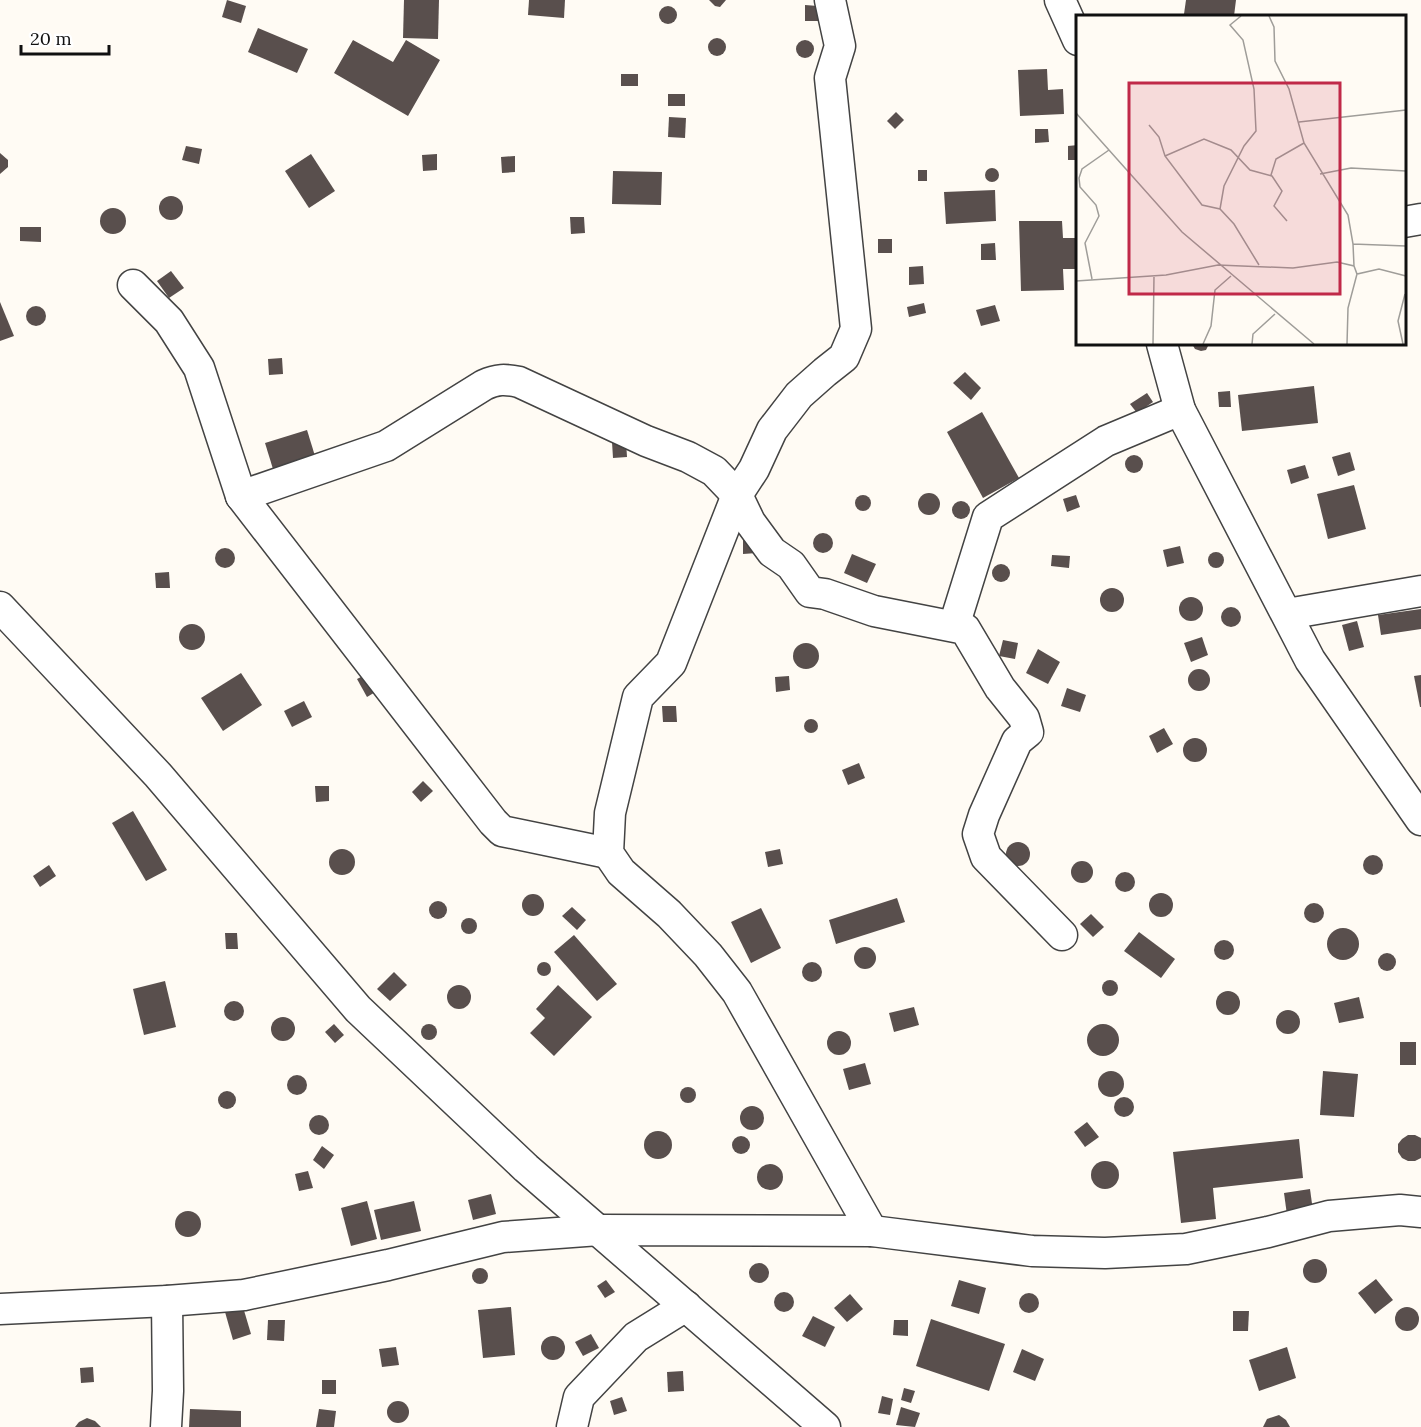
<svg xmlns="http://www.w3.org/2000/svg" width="1421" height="1427" viewBox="0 0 1421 1427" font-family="Lora,serif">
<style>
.building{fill:#594f4d}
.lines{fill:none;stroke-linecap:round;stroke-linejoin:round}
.minor-casing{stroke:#434343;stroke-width:33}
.minor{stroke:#fff;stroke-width:30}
.inset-road{fill:none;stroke:#9f9d99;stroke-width:1.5}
.view{fill:#c02948;fill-opacity:0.15;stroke:#c02948;stroke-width:3}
.inset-edge{fill:none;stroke:#101010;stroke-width:3}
</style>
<rect width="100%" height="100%" fill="#fffbf4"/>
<!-- building -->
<g class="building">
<path d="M227,0L246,6L241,23L222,17Z"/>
<path d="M404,0H439L438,39L403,38Z"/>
<path d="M529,0H565L564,18L528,15Z"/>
<path d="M709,0H726L720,7L715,6Z"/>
<path d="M1186,0H1236L1234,16H1200L1184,14Z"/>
<path d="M805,5L818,6V21H805Z"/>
<circle cx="668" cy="15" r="9"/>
<path d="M258,28L308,49L297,73L248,52Z"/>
<circle cx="717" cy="47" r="9"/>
<path d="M353,40L393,62L406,40L440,60L408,116L334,73Z"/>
<circle cx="805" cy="49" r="9"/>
<path d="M1047,69L1048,90L1063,89L1064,114L1020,116L1018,70Z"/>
<rect x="621" y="74" width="17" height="12"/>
<rect x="668" y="94" width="17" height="12"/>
<path d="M896,112L904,120L895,129L887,121Z"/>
<path d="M669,117L686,118L685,138L668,137Z"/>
<path d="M1035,129H1048L1049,142L1035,143Z"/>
<path d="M1078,145V160H1068V146Z"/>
<path d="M186,146L202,149L199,164L182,160Z"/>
<path d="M0,153L8,160V167L0,174Z"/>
<path d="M311,154L335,191L309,208L285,171Z"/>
<path d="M437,154V170L423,171L422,155Z"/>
<path d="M515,156V172L502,173L501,157Z"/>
<circle cx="992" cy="175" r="7"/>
<rect x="918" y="170" width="9" height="11"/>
<path d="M613,171L662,172L661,205L612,204Z"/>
<path d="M995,190L996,221L946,224L944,192Z"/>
<circle cx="171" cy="208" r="12"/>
<circle cx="113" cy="221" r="13"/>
<path d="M570,217H584L585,233L571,234Z"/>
<path d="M1019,221H1062L1063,238H1078V269H1063L1064,290L1021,291Z"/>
<path d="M20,227H41V242L20,241Z"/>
<rect x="878" y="239" width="14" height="14"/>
<path d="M995,243L996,260H981V244Z"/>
<path d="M923,266L924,284L909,285V267Z"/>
<path d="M171,271L184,288L169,298L157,281Z"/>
<path d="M0,302L14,336L0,341Z"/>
<path d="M924,303L926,313L909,317L907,307Z"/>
<path d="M995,305L1000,321L981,326L976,310Z"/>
<circle cx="36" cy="316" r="10"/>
<path d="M1192,344H1209L1206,350L1201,351L1195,349Z"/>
<path d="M282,358L283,374L269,375L268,359Z"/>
<path d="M965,372L981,388L971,400L953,383Z"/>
<path d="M1314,386L1318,423L1242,431L1238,395Z"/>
<path d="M1230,391L1231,407H1219L1218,392Z"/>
<path d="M1147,393L1153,402L1137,413L1130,404Z"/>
<path d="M982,412L1019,478L983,498L947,432Z"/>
<path d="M307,430L315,456L273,469L265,443Z"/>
<path d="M626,441L627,457L613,458L612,442Z"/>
<path d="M1350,452L1355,470L1338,476L1332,457Z"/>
<circle cx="1134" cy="464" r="9"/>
<path d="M1305,465L1309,478L1291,484L1287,470Z"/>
<path d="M1354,485L1366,529L1328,539L1317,494Z"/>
<circle cx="929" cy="504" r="11"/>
<path d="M1076,495L1080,507L1067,512L1063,499Z"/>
<circle cx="863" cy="503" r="8"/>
<circle cx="961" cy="510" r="9"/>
<circle cx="823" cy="543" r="10"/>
<path d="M743,537L757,553L743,554Z"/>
<path d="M1180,546L1184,563L1167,567L1163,550Z"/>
<circle cx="225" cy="558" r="10"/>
<circle cx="1216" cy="560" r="8"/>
<path d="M852,554L876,564L867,583L844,573Z"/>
<path d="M1052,555L1070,556L1069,568L1051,566Z"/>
<circle cx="1001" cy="573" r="9"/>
<path d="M169,572L170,588H156L155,573Z"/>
<circle cx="1112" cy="600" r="12"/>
<circle cx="1191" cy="609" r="12"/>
<circle cx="1231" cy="617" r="10"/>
<path d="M1421,609V629L1381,635L1378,615Z"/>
<path d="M1357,621L1364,647L1349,651L1342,625Z"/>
<circle cx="192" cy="637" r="13"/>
<path d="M1202,637L1208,655L1191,662L1184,643Z"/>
<path d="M1003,640L1018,643L1015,659L999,656Z"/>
<circle cx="806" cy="656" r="13"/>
<path d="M1038,649L1060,662L1048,684L1026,673Z"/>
<circle cx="1199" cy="680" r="11"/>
<path d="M241,673L262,705L223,731L201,698Z"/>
<path d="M367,674L377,691L367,697L357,679Z"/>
<path d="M1421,675V707H1420L1414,676Z"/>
<path d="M789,676L790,690L776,692L775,677Z"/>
<path d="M1067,688L1086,695L1080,712L1061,706Z"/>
<path d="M304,701L312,717L292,727L284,711Z"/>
<path d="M662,706H676L677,722H663Z"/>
<circle cx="811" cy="726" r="7"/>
<path d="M1164,728L1173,744L1157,753L1149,736Z"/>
<circle cx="1195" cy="750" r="12"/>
<path d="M859,763L865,778L848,785L842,770Z"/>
<path d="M423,781L433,791L421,802L412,792Z"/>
<path d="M315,786H329V801L316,802Z"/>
<path d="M133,811L167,870L146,881L112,823Z"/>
<circle cx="1018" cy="854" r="12"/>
<path d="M780,849L783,864L768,867L765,852Z"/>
<circle cx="342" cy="862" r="13"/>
<circle cx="1373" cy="865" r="10"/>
<circle cx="1082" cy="872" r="11"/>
<path d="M49,865L56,876L40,887L33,876Z"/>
<circle cx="1125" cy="882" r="10"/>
<circle cx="1161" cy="905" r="12"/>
<circle cx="533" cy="905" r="11"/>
<path d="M897,898L905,922L836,944L829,920Z"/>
<circle cx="438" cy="910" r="9"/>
<circle cx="1314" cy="913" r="10"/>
<path d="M572,907L586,920L577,930L562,916Z"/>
<path d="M761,908L781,948L751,963L731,922Z"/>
<path d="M1091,914L1104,927L1093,937L1080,924Z"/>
<circle cx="469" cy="926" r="8"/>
<circle cx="1343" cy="944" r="16"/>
<path d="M1139,932L1175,959L1161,978L1124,951Z"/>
<path d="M225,933H237L238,949H226Z"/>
<path d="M574,935L617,984L597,1001L554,952Z"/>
<circle cx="1224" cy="950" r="10"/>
<circle cx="865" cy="958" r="11"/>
<circle cx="1387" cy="962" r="9"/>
<circle cx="544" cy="969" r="7"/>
<circle cx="812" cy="972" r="10"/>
<path d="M394,972L407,985L390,1001L377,989Z"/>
<circle cx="1110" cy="988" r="8"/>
<path d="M165,981L176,1027L144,1035L133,989Z"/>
<circle cx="459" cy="997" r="12"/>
<path d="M558,985L592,1017L554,1056L530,1033L545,1018L536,1009Z"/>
<circle cx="1228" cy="1003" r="12"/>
<path d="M1359,997L1364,1018L1339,1023L1334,1003Z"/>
<circle cx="234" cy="1011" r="10"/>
<path d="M914,1007L919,1025L894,1032L889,1013Z"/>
<circle cx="1288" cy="1022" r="12"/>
<circle cx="283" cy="1029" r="12"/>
<path d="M334,1024L344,1035L335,1043L325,1032Z"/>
<circle cx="429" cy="1032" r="8"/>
<circle cx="1103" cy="1040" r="16"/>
<circle cx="839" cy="1043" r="12"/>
<rect x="1400" y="1042" width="16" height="23"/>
<path d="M865,1063L871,1084L849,1090L843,1069Z"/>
<path d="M1323,1071L1358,1074L1354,1117L1320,1115Z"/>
<circle cx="1111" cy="1084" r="13"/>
<circle cx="297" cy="1085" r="10"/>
<circle cx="688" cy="1095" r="8"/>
<circle cx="227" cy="1100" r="9"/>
<circle cx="1124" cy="1107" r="10"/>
<circle cx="752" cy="1118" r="12"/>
<circle cx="319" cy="1125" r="10"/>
<path d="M1087,1122L1099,1137L1085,1147L1074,1132Z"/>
<circle cx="658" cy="1145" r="14"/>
<path d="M1408,1135H1415L1421,1138V1158L1415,1161H1408L1402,1158L1398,1152V1144L1402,1139Z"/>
<circle cx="741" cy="1145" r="9"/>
<path d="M1299,1139L1303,1178L1213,1188L1216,1219L1181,1223L1173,1152Z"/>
<path d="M322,1146L334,1155L324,1169L313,1160Z"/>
<circle cx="1105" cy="1175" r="14"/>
<circle cx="770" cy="1177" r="13"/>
<path d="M308,1171L313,1188L299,1191L295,1174Z"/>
<path d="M1310,1189L1313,1211L1287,1215L1284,1193Z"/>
<path d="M491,1194L496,1214L473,1220L468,1200Z"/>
<path d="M367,1201L377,1239L351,1246L341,1208Z"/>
<path d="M414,1201L421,1231L381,1240L374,1210Z"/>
<circle cx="188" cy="1224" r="13"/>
<circle cx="1315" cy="1271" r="12"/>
<circle cx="759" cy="1273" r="10"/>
<circle cx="480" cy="1276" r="8"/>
<path d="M1376,1279L1393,1300L1375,1314L1358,1293Z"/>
<path d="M606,1280L615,1292L605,1298L597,1286Z"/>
<path d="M959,1280L986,1288L979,1314L951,1306Z"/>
<circle cx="784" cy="1302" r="10"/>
<circle cx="1029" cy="1303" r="10"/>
<path d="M850,1294L863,1309L847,1322L834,1308Z"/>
<path d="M243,1307L251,1334L233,1340L225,1312Z"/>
<path d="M511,1307L515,1355L483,1358L478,1310Z"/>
<circle cx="1407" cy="1319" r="12"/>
<path d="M1233,1311H1249L1248,1331H1233Z"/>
<path d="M813,1316L835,1327L825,1347L802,1336Z"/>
<path d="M931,1319L1005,1344L989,1391L916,1366Z"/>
<path d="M268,1320H285L284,1341L267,1340Z"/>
<path d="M894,1320H908V1336L893,1335Z"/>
<path d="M591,1334L599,1348L583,1356L575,1342Z"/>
<circle cx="553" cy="1348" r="12"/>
<path d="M396,1347L399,1365L382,1367L379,1349Z"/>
<path d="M1287,1347L1296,1378L1259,1391L1249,1360Z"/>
<path d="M1022,1349L1044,1359L1035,1381L1013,1372Z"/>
<path d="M93,1367L94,1382L81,1383L80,1368Z"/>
<path d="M683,1371L684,1391L668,1392L667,1372Z"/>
<rect x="322" y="1380" width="14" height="14"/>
<path d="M904,1388L915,1391L911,1403L901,1400Z"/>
<path d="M882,1396L893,1399L890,1415L878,1413Z"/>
<path d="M622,1397L627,1411L614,1415L610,1401Z"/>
<circle cx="398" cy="1412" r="11"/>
<path d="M901,1407L920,1413L915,1427L896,1425Z"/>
<path d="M190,1409L241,1411V1427H189Z"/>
<path d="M319,1409L336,1411L334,1427H316Z"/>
<path d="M1279,1415L1286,1420L1290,1427H1263L1267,1419Z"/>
<path d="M87,1418L95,1421L101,1427H75L79,1422Z"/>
</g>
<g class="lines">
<!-- minor casing -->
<g class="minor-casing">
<g id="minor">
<path d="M830,0L840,46L830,78L856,329L844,357L825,372L799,395L772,430L754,469L737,495L671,663L638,697L610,813L608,853L621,872L669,914L708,955L737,992L872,1231"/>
<path d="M1060,0L1078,40"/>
<path d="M1404,222L1421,219"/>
<path d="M133,285L169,321L199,368L241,496L493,822L502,831L608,853"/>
<path d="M1162,344L1180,410L1310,660L1421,820"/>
<path d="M241,496L386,446L484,385C497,379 505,379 519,382L646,441L688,457L714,471L737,495L750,522L772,552L791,565L810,592L825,594L874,611L965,629L1000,688L1024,718L1028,732L1017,741L984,815L978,834L986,857L1062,935"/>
<path d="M0,607L158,775L358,1009L526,1168L825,1427"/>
<path d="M1287,614L1421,591"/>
<path d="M954,626L988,517L1106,441L1180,410"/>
<path d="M0,1309L167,1301L244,1295L388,1265L503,1237L599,1230L872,1231L1032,1251L1105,1253L1186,1249L1268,1232L1329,1216L1400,1210L1421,1212"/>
<path d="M166,1427L168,1391L167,1301"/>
<path d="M572,1427L579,1397L636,1337L686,1306"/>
</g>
</g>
<!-- minor -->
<use href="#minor" class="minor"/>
</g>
<!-- overview -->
<g transform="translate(1076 15)">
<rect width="330" height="330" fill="#fffbf4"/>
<path class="inset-road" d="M193,1L198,12L199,46L213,74L228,128L272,200L277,229M0,98L106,217L238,329M223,107L330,95M73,110L83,122L89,141L126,190L144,194L158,209L183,250M89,141L128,124L155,135L174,155L196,161L206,176L198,191L211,206M244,159L275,153L330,156M195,160L200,144L228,128M144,194L148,171L168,131L180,116L178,74L167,25L154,10L165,1M278,251L277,229L330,231M330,261V280M16,264L9,228L23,201L20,190L4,172L3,163L6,154L33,135M0,266L90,260L142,250L217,253L261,247L278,251L281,259L303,254L330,261M77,329L78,261M127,329L135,311L139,275L155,261M176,329L177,319L199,299M271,329L272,293L281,259M327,329L322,306L329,279"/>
<path class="view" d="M53,68H264V279H53Z"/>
<rect width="330" height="330" class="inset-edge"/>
</g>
<!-- scale -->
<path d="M21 45v9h88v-9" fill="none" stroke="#101010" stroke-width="3"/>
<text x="30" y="45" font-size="18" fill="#101010" stroke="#ffffff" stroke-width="4.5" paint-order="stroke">20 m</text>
</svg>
